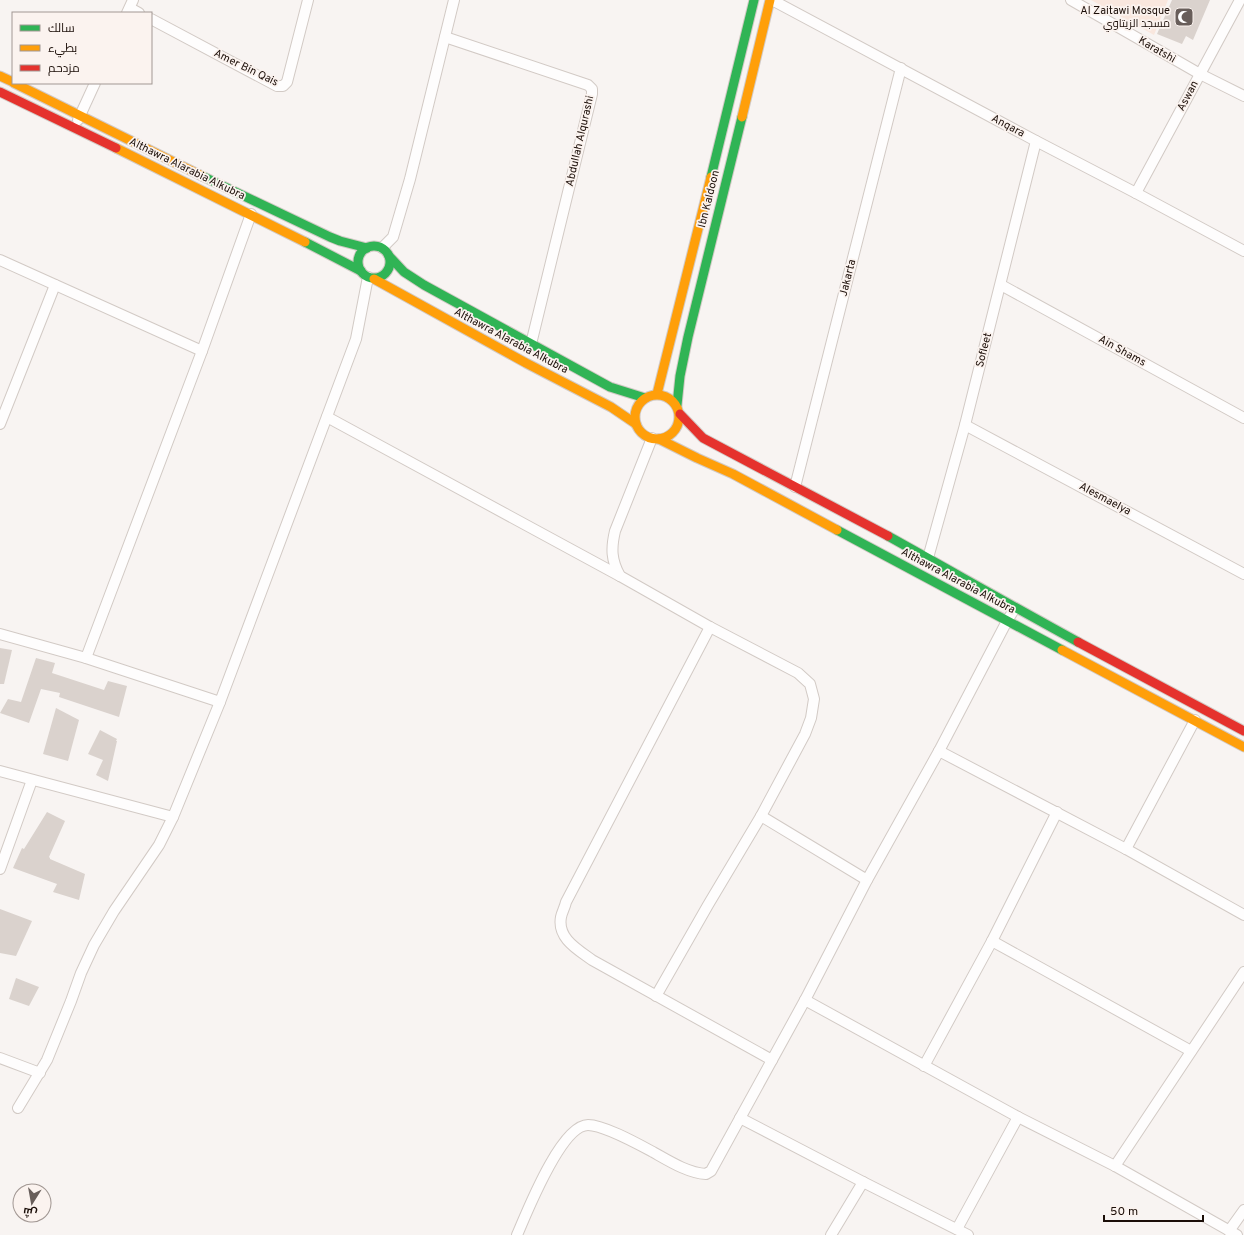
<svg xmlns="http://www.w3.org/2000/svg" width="1244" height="1235" viewBox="0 0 1244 1235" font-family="Overpass,Cairo,sans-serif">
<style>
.green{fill:#f9e7de}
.building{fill:#dad2cd}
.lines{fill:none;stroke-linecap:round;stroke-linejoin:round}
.street-casing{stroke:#d2cac5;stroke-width:12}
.fast-casing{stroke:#d2cac5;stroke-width:11}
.slow-casing{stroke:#d2cac5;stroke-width:11}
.jam-casing{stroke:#d2cac5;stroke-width:11}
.street{stroke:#fefdfd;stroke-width:10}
.fast{stroke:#30b455;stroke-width:9}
.slow{stroke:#ff9f0a;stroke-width:9}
.jam{stroke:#e5322d;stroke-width:9}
.labels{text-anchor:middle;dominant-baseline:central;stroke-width:3.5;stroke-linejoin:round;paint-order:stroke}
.poi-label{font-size:11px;fill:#1b0e08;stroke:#fbf3ef;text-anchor:end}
.street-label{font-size:11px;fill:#1b0e08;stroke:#fbf3ef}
</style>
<rect width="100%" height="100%" fill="#f8f4f2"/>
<!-- green -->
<path class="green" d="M1091,0H1168L1154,35Z"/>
<!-- building -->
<g class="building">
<path d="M1172,0H1210L1193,40L1186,36L1182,44L1157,34Z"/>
<path d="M0,648L12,650L4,684H0Z"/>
<path d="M36,658L55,663L52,673L104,690L108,681L127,686L119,717L59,697L60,693L41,689L29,723L0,713L8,699L21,702Z"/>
<path d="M56,708L79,720L68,761L43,754Z"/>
<path d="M100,730L117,739L116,741H117L108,781L96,775L103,760L88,754Z"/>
<path d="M47,812L65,821L49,857L50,858V859L85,874L79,900L53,892L57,884L13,868L22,848L24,849Z"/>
<path d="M0,909L32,921L16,956L0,953Z"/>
<path d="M16,978L39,987L29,1006L9,999Z"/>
</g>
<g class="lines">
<!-- street casing -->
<g class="street-casing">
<g id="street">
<path d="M772,0L1036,141L1136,193L1244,251"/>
<path d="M1071,0L1200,74L1244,96"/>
<path d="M130,8L139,13"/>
<path d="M127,13L133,0"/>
<path d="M151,19L277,86H283L287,82L308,0"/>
<path d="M445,37L588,85L592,89V94L531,344"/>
<path d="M78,120L95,83"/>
<path d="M1136,193L1240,0"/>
<path d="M382,248L393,237L410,179L454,0"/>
<path d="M0,260L202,351"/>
<path d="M1001,285L1244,418"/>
<path d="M327,417L620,576"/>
<path d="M0,424L55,285"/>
<path d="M965,425L1244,574"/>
<path d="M652,438L615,531C611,548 611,560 620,576L710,627L798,673L810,684L814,699L811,718L805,734L761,816L708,905L656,996"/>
<path d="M795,487L901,68"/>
<path d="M928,558L965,425L1036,141"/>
<path d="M710,627L566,902C565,907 562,912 561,917C557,938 577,949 592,960L772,1060"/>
<path d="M0,634L86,658L220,702"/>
<path d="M86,658L202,351L251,214"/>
<path d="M939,751L1126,849L1244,915"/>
<path d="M0,771L173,817"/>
<path d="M761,816L867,880"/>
<path d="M1126,849L1195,720"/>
<path d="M0,869L32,780"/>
<path d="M992,941L1191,1051"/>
<path d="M805,1000L1018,1117L1115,1166L1237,1235"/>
<path d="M0,1058L40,1073"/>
<path d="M924,1066L992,941L1057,812"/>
<path d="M18,1108L47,1060L71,1001L81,973L94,945L114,911L159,845L173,817L220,702L356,339L368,277"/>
<path d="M740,1118L863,1182L968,1235"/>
<path d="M1115,1166L1244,972"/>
<path d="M957,1229L1018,1117"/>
<path d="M1229,1231L1244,1210"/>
<path d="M517,1235C527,1212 561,1125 588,1125C604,1125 638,1144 653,1152C669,1161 688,1173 706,1174L711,1171L805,1000L867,880L939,751L1007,621L1015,608"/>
<path d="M831,1235L863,1182"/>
</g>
</g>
<!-- fast casing -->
<g class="fast-casing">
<g id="fast">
<path d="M202,176L330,237L340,241L367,248"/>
<path d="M711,177L754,0"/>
<path d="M305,242L361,271"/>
<circle cx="374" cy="262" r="16"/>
<path d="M389,256L404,272L424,285L610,387L645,398"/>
<path d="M677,405L680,376L688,337L742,117"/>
<path d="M837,530L1062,650"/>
<path d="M888,536C951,571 1014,607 1078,642"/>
</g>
</g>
<!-- slow casing -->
<g class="slow-casing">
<g id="slow">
<path d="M0,76L13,82"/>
<path d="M14,83L202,176"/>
<path d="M742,117L770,0"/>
<path d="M116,148L305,242"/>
<path d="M374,279L526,363L611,407L636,424"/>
<path d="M657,394L711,177"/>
<circle cx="657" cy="417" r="22"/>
<path d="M659,439L697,458L733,474L837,530"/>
<path d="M1062,650L1244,747"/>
</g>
</g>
<!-- jam casing -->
<g class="jam-casing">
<g id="jam">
<path d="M0,92L116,148"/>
<path d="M680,414L703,438L888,536"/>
<path d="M1078,642L1244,731"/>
</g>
</g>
<!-- street -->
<use href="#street" class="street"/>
<!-- fast -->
<use href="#fast" class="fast"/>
<!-- slow -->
<use href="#slow" class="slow"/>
<!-- jam -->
<use href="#jam" class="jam"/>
</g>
<!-- icons -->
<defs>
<g id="mosque-square" transform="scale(1)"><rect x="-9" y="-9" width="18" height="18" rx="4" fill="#685e5a" stroke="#fbf3ef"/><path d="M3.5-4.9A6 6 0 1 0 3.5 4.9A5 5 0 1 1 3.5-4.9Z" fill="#fff"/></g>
</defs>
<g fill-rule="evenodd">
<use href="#mosque-square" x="1184" y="17"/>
</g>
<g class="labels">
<!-- poi labels -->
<g class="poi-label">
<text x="1170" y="11">Al Zaitawi Mosque<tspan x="1170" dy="13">مسجد الزيتاوي</tspan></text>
</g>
<!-- street labels -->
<g class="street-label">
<text transform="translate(1157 50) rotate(30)">Karatshi</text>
<text transform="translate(246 68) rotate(26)">Amer Bin Qais</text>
<text transform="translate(1188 96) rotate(-62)">Aswan</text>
<text transform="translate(1008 126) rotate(28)">Anqara</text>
<text transform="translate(580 141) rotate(-77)">Abdullah Alqurashi</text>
<text transform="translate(187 169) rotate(26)">Althawra Alarabia Alkubra</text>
<text transform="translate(709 199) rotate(-76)">Ibn Kaldoon</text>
<text transform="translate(848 278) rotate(-76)">Jakarta</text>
<text transform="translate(511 341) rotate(28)">Althawra Alarabia Alkubra</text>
<text transform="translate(984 350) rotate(-76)">Sofleet</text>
<text transform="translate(1122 351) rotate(29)">Ain Shams</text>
<text transform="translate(1105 499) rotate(28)">Alesmaelya</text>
<text transform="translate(958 581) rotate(28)">Althawra Alarabia Alkubra</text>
</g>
</g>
<!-- legend -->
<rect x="12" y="12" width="140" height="72" fill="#fbf3ef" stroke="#a19793"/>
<rect x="20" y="25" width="20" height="6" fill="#30b455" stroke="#a19793"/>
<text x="48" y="32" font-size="12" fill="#1b0e08">سالك</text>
<rect x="20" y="45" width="20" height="6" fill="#ff9f0a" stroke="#a19793"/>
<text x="48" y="52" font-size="12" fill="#1b0e08">بطيء</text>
<rect x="20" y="65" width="20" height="6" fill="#e5322d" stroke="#a19793"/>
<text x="48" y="72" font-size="12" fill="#1b0e08">مزدحم</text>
<!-- north arrow -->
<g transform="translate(32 1203) rotate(191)"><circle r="19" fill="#fbf3ef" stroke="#a19793"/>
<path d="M0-3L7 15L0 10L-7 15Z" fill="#685e5a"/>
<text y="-6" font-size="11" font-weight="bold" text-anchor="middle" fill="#1b0e08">ش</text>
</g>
<!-- scale -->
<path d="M1104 1215v6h99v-6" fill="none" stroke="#1b0e08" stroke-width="2"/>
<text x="1110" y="1215" font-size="12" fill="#1b0e08" stroke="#fbf3ef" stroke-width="3" paint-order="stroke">50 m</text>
</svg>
